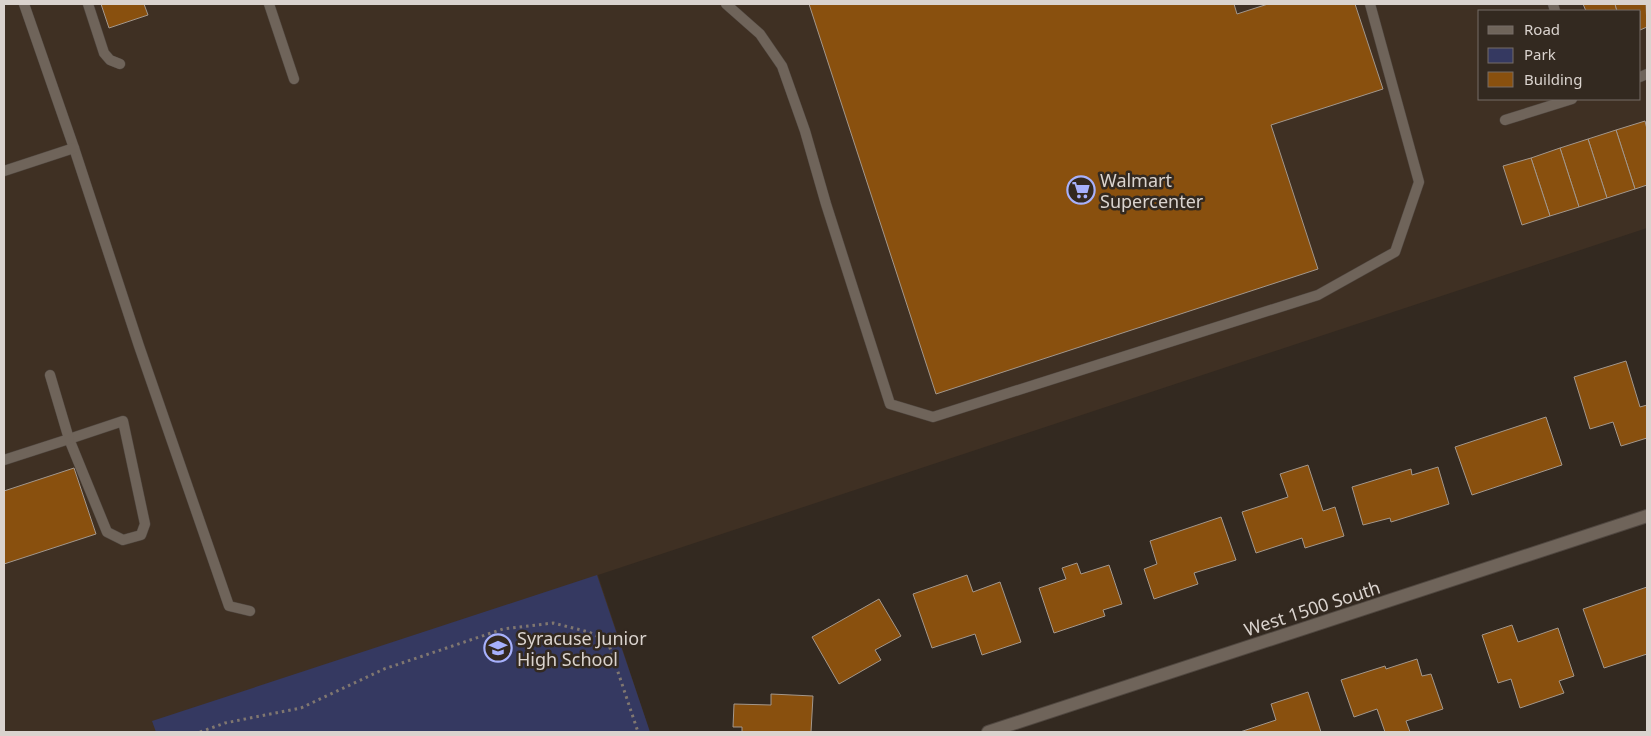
<svg xmlns="http://www.w3.org/2000/svg" width="1651" height="736" viewBox="0 0 1651 736" font-family="'Noto Sans',sans-serif">
<style>
.built{fill:#3f3023;fill-rule:evenodd}
.green{fill:#353961}
.building{fill:#89500e;stroke:#a3978c}
.lines{fill:none;stroke-linecap:round;stroke-linejoin:round}
.lane-casing{stroke:#504740;stroke-width:11}
.street-casing{stroke:#504740;stroke-width:14}
.path{stroke:#807770;stroke-width:3;stroke-dasharray:2.5 4;stroke-linecap:butt}
.lane{stroke:#6f645a;stroke-width:10}
.street{stroke:#6f645a;stroke-width:12}
.labels{text-anchor:middle;dominant-baseline:central;stroke-width:5;stroke-linejoin:round;paint-order:stroke}
.poi-label{font-size:18px;fill:#dad3ce;stroke:#332920;text-anchor:start}
.street-label{font-size:18px;fill:#dad3ce;stroke:#332920}
</style>
<rect width="100%" height="100%" fill="#332920"/>
<!-- built -->
<path class="built" d="M4,4H1647V228L598,575L650,732H4ZM1480,11H1640V99H1480Z"/>
<!-- green -->
<path class="green" d="M597,575L650,732H156L152,721Z"/>
<!-- building -->
<g class="building">
<path d="M101,4H144L148,15L109,28Z"/>
<path d="M809,4H1234L1237,14L1268,4H1355L1383,89L1271,125L1318,269L936,394Z"/>
<path d="M1583,4H1615L1617,11H1586Z"/>
<path d="M1615,4H1646L1647,27L1640,30V11H1617Z"/>
<path d="M1645,121L1647,129V185L1635,189L1616,130Z"/>
<path d="M1616,130L1635,189L1607,198L1588,139Z"/>
<path d="M1588,139L1607,198L1579,207L1560,148Z"/>
<path d="M1560,148L1579,207L1550,216L1531,158Z"/>
<path d="M1531,158L1550,216L1522,225L1503,166Z"/>
<path d="M1626,361L1640,407L1647,405V438L1621,446L1613,422L1590,429L1574,377Z"/>
<path d="M1546,417L1562,465L1472,495L1455,447Z"/>
<path d="M1308,465L1323,511L1335,507L1344,536L1305,548L1302,538L1256,553L1242,512L1288,497L1280,474Z"/>
<path d="M1438,467L1449,504L1391,522L1390,518L1363,525L1352,487L1411,469L1412,475Z"/>
<path d="M74,468L96,534L4,564V491Z"/>
<path d="M1221,517L1236,560L1194,573L1198,584L1154,599L1144,569L1157,564L1150,541Z"/>
<path d="M1077,563L1081,574L1109,565L1122,604L1103,610L1105,616L1054,633L1039,588L1066,579L1062,568Z"/>
<path d="M967,575L973,592L1000,582L1021,642L982,655L975,634L932,648L913,594Z"/>
<path d="M1647,587V654L1604,668L1583,609Z"/>
<path d="M879,599L901,636L875,650L881,660L839,684L812,637Z"/>
<path d="M1512,625L1518,642L1558,628L1574,676L1559,681L1564,693L1520,708L1511,679L1498,683L1482,635Z"/>
<path d="M1417,659L1422,676L1431,674L1443,709L1406,721L1410,732H1385L1377,709L1354,717L1341,680L1385,666L1386,669Z"/>
<path d="M1308,692L1321,732H1240L1276,720L1271,704Z"/>
<path d="M771,694L813,696L811,732H742V727H733L734,704L771,705Z"/>
</g>
<g class="lines">
<!-- lane casing -->
<g class="lane-casing">
<g id="lane">
<path d="M24,4L74,148L139,346L229,606L250,611"/>
<path d="M88,4L104,53L110,60L120,64"/>
<path d="M269,4L294,79"/>
<path d="M726,4L760,34L782,66L805,131L826,204L890,404L933,417L1318,295L1395,252L1419,182L1370,4"/>
<path d="M1553,4L1555,11"/>
<path d="M1640,77L1647,74"/>
<path d="M1505,120L1572,99"/>
<path d="M4,171L74,148"/>
<path d="M123,421L145,524L141,535L123,540L107,532L69,439Z"/>
<path d="M4,460L69,439L50,375"/>
</g>
</g>
<!-- street casing -->
<g class="street-casing">
<path id="street" d="M988,732L1647,516"/>
</g>
<!-- path -->
<path class="path" d="M200,732L225,723L301,708L384,669L503,629L553,623L589,632L608,642L638,732"/>
<!-- lane -->
<use href="#lane" class="lane"/>
<!-- street -->
<use href="#street" class="street"/>
</g>
<!-- icons -->
<defs>
<g id="supermarket-ring" transform="scale(1.4375)"><circle r="9.5" fill="#332920" stroke="#a7b1fc" stroke-width="1.5"/><path d="M-6-5.5h2.5l.6 2H6L4.5 2H-2.5L-4.4-4H-6ZM-1.5 3.2a1.3 1.3 0 1 0 .1 0ZM3 3.2a1.3 1.3 0 1 0 .1 0Z" fill="#a7b1fc"/></g>
<g id="school-ring" transform="scale(1.4375)"><circle r="9.5" fill="#332920" stroke="#a7b1fc" stroke-width="1.5"/><path d="M0-5L7-2L0 1L-7-2ZM-4 1L0 2.5L4 1V4Q0 6-4 4Z" fill="#a7b1fc"/></g>
</defs>
<g fill-rule="evenodd">
<use href="#supermarket-ring" x="1081" y="190"/>
<use href="#school-ring" x="498" y="648"/>
</g>
<g class="labels">
<!-- poi labels -->
<g class="poi-label">
<text x="1100" y="180">Walmart<tspan x="1100" dy="21">Supercenter</tspan></text>
<text x="517" y="638">Syracuse Junior<tspan x="517" dy="21">High School</tspan></text>
</g>
<!-- street labels -->
<g class="street-label">
<text transform="translate(1312 608) rotate(-18)">West 1500 South</text>
</g>
</g>
<!-- border -->
<rect width="1651" height="736" fill="none" stroke="#dad3ce" stroke-width="10"/>
<!-- legend -->
<rect x="1478" y="10" width="162" height="90" fill="#332920" stroke="#766d66"/>
<rect x="1488" y="26" width="25" height="8" fill="#6f645a" stroke="#766d66"/>
<text x="1524" y="35" font-size="15" fill="#dad3ce">Road</text>
<rect x="1488" y="48" width="25" height="15" fill="#353961" stroke="#766d66"/>
<text x="1524" y="60" font-size="15" fill="#dad3ce">Park</text>
<rect x="1488" y="72" width="25" height="15" fill="#89500e" stroke="#766d66"/>
<text x="1524" y="85" font-size="15" fill="#dad3ce">Building</text>
</svg>
